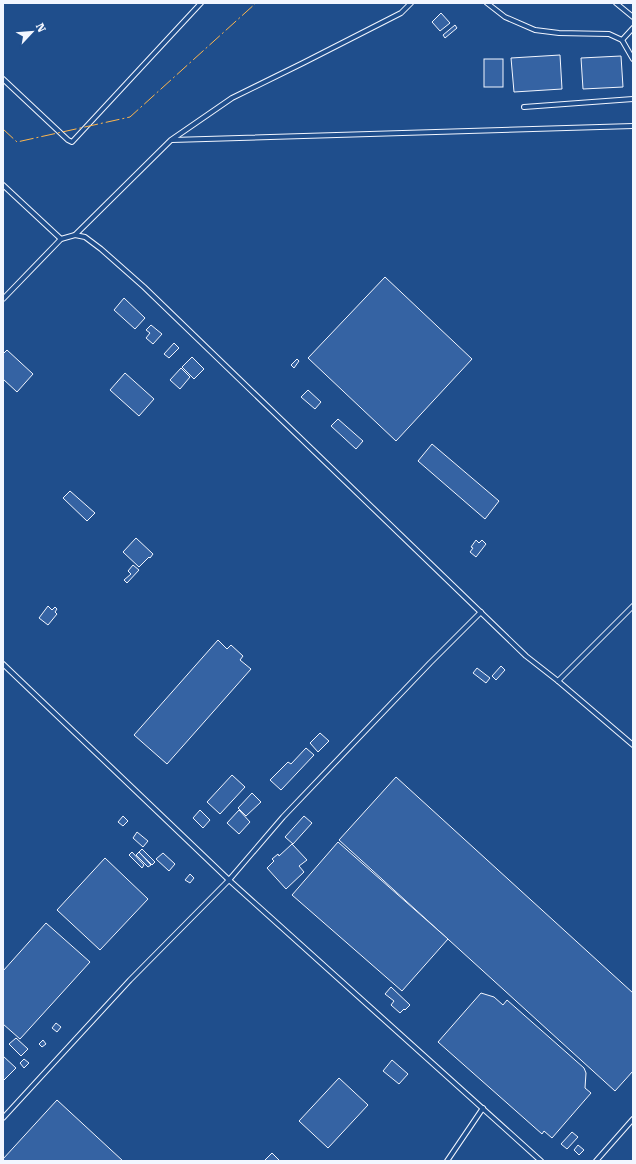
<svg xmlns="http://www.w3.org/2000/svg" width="636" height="1164" viewBox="0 0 636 1164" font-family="'Roboto Serif',serif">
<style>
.building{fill:#3563a3;stroke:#f2f6ff}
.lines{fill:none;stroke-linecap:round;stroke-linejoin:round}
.service-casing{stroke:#f2f6ff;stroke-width:6}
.service{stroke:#1f4e8c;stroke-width:4}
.power{stroke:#ffb74d;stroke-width:1;stroke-dasharray:14 3 2 3;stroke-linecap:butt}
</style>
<rect width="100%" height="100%" fill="#1f4e8c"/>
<!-- building -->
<g class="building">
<path d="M441,13L450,23L440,31L432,22Z"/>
<path d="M455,25L457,28L445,38L443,35Z"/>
<path d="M560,55L562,89L514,92L511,58Z"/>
<path d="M621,56L623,87L583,89L581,58Z"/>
<rect x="484" y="59" width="19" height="28"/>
<path d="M385,277L472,359L396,441L308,358Z"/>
<path d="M124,298L145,318L135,329L114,310Z"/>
<path d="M151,325L162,334L153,344L146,338L150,333L146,330Z"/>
<path d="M174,343L179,348L169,358L164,354Z"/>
<path d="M7,350L33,374L17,392L3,379V354Z"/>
<path d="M192,357L204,369L194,379L182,367Z"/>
<path d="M297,359L299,361L294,368L291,365Z"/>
<path d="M181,368L190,377L180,389L170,380Z"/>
<path d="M125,373L154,399L139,416L110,390Z"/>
<path d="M308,390L321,402L315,409L301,397Z"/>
<path d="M338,419L363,441L356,449L331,426Z"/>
<path d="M432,444L499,501L485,519L418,461Z"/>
<path d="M70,491L95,513L87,521L63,498Z"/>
<path d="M136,538L153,554L150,558L149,557L139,567L123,552Z"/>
<path d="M476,540L479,543L482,540L486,544L476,557L470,552L473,548L471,547Z"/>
<path d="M133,565L139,570L127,583L124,580L131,574L128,571Z"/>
<path d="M48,606L52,610L55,607L57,609L55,612L57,614L48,625L39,618Z"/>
<path d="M218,640L227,649L231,645L243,656L240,660L251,669L167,764L134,735Z"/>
<path d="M501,666L505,670L496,680L492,676Z"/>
<path d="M477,668L490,678L486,683L473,673Z"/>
<path d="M320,733L329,741L318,752L310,743Z"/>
<path d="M306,748L314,755L281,790L270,780L288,762L291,764Z"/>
<path d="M232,775L245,787L220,814L207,802Z"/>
<path d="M396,777L633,993V1071L615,1091L339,840Z"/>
<path d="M252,793L261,802L246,816L238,808Z"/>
<path d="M200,810L210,820L203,828L193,818Z"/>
<path d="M239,810L250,822L239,834L227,823Z"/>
<path d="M123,816L128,821L123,826L118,822Z"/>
<path d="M304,816L312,823L293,844L285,837Z"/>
<path d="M137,832L148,841L143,847L133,838Z"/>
<path d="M338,842L448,939L402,991L292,895Z"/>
<path d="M292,844L307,860L299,866L304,872L286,889L267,868L274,861L272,859L278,854L279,856Z"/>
<path d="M142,849L155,862L152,865L139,852Z"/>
<path d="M132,852L144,865L142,868L129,855Z"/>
<path d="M139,852L151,865L148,867L136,855Z"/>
<path d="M163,853L175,864L169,871L156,859Z"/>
<path d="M105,858L148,899L100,950L57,910Z"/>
<path d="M190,874L194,878L190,883L185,880Z"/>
<path d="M46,923L90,962L20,1039L3,1024V971Z"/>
<path d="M391,987L410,1005L405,1010L404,1009L400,1013L391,1005L394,1001L385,994Z"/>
<path d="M481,993L494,997L503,1005L507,1000L584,1068L586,1073L585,1088L591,1093L552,1138L544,1131L542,1134L438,1042Z"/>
<path d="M56,1023L61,1027L57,1032L52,1028Z"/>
<path d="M16,1038L28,1049L21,1056L9,1044Z"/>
<path d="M43,1040L46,1044L42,1047L39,1044Z"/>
<path d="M3,1056L16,1068L3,1081Z"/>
<path d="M24,1059L29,1063L24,1068L20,1063Z"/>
<path d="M392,1060L408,1074L399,1084L383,1071Z"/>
<path d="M339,1078L368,1105L328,1148L299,1121Z"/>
<path d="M57,1100L123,1161H3V1159Z"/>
<path d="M572,1132L578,1137L567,1149L561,1144Z"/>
<path d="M578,1145L584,1150L579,1155L574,1150Z"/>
<path d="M272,1153L280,1161H264Z"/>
</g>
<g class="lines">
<!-- service casing -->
<g class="service-casing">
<g id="service">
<path d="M487,3L505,17L535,30L559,33L609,34L622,40L633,59"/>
<path d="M616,3L633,17"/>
<path d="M622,40L633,28"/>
<path d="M3,79L68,140L72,142L201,3"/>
<path d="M524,107L633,99"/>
<path d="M172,140L633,126"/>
<path d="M3,185L61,239"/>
<path d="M75,235L85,237L101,249L144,287L526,656L558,681L633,745"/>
<path d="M3,299L61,239L75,235L171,140L232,98L303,63L401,13L411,3"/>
<path d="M3,664L229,880L541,1161"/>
<path d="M558,681L633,606"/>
<path d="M3,1118L130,980L229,880L283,817L430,663L481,612"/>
<path d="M447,1161L483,1108"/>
<path d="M596,1161L633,1119"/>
</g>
</g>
<!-- service -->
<use href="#service" class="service"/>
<!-- power -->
<path class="power" d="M3,129L17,142L130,117L256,3"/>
</g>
<!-- border -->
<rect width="636" height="1164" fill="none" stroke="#f2f6ff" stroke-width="8"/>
<!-- north arrow -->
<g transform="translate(32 32) rotate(64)" stroke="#1f4e8c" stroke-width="3" paint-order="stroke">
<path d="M0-3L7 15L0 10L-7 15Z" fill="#f2f6ff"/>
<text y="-6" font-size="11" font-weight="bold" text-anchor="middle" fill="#f2f6ff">N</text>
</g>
</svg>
